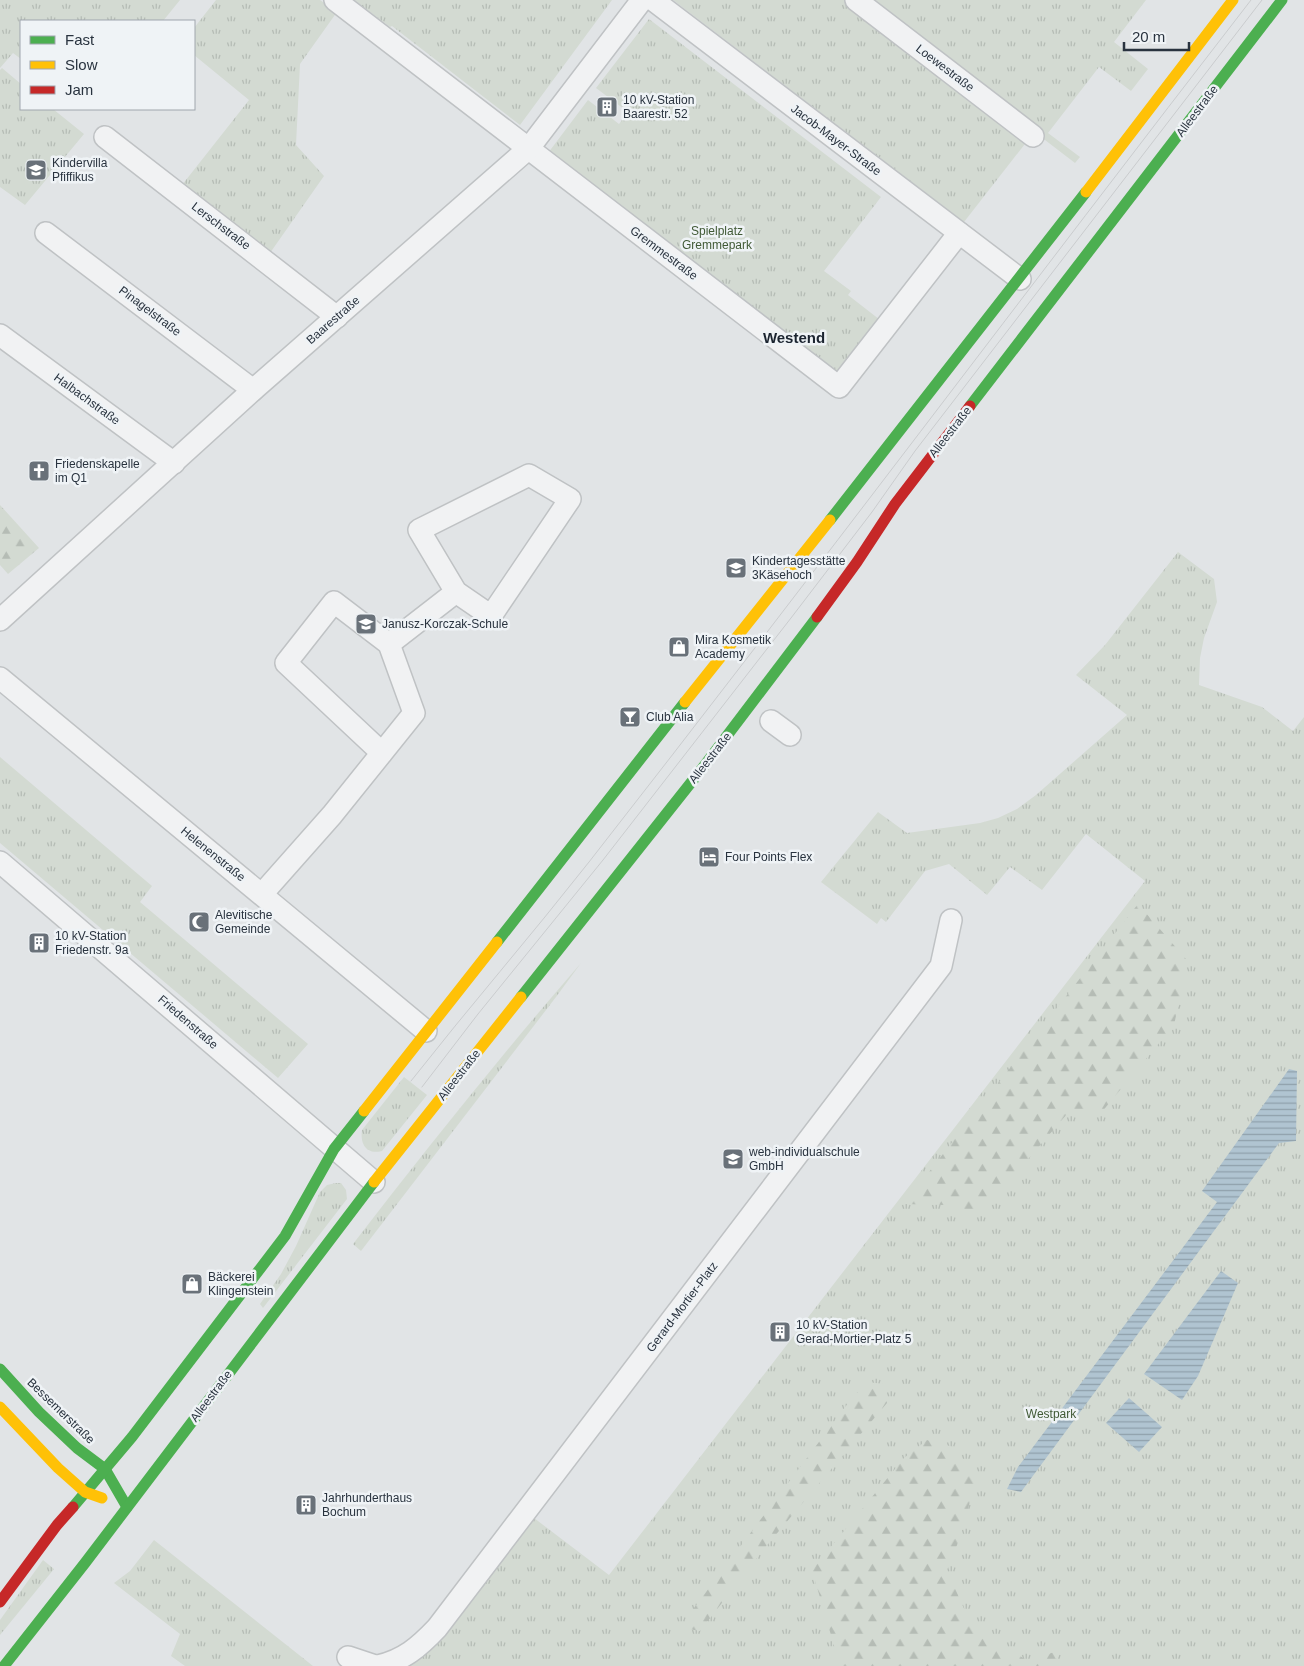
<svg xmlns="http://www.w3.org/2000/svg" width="1304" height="1666" viewBox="0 0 1304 1666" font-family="Arial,sans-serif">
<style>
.grass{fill:url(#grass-tufts)}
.forest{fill:url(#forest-firs)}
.water{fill:url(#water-rules)}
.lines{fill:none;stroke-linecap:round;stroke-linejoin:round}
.street-casing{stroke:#bfc2c4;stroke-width:24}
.street{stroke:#f1f2f3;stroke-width:21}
.fast{stroke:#4caf50;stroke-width:11}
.slow{stroke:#ffc107;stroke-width:11}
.jam{stroke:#c62828;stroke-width:11}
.tram{stroke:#caccce;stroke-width:1}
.labels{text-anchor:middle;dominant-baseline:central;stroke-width:5;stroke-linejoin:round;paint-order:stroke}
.street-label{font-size:12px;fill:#29333f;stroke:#eff3f6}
.poi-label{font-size:12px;fill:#29333f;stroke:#eff3f6;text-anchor:start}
.park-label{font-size:12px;fill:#415a36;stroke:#eff3f6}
.quarter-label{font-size:15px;font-weight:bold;fill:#1b2430;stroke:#eff3f6}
</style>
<defs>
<pattern id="grass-tufts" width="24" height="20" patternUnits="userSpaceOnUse" patternTransform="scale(1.25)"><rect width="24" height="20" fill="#d3dad2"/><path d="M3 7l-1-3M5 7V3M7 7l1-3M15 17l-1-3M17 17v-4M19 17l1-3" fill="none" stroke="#b5bcb5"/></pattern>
<pattern id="forest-firs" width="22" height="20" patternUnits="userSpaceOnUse" patternTransform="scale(1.25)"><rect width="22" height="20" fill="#d3dad2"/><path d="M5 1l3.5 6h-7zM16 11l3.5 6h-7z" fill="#b5bcb5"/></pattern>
<pattern id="water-rules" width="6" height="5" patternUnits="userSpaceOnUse" patternTransform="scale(1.25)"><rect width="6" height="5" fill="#b0c4d1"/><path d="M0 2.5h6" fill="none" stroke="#8fa0ab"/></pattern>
</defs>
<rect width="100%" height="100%" fill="#e1e4e6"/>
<!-- grass -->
<g class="grass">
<path d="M0,0H180L163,21H21V59L13,53L0,68Z"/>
<path d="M216,0H320L337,12L300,64L296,145L324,176L270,253L182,185L249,100L194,55V28Z"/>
<path d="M354,0H612L520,125L392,26L390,27Z"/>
<path d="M673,0H845L1028,140L964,222Z"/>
<path d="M862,0H1146L1114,42L1148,69L1131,91L1099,67L1048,133L1080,157L1075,163Z"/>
<path d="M649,19L881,197L824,271L851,291L848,295L884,323L840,380L548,153L588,100L619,124L628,112L596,88Z"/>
<path d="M2,68L21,84V109H53L84,134L25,205L0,187V70Z"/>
<path d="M1178,552L1214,579L1217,602L1204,638L1200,658L1199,685L1262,707L1293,731L1304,717V1666H408L438,1643L534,1518L609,1575L1145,881L1086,834L1042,890L1010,867L987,895L949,864L925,871L886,922L881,918L877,924L821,882L878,812L907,833L980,823L998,818L1017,809L1036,795L1127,715L1076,675L1105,645Z"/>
<path d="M0,757L152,886L140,902L308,1044L278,1078L0,843Z"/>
<path d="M581,963L556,997L361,1251L353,1244C427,1148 502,1054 581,963Z"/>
<path d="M404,1077L427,1095L382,1151C366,1155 360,1144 362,1130Z"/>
<path d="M336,1183H341L346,1190L347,1199L263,1308L260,1304L281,1274L296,1246L320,1192L327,1185Z"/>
<path d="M154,1540L313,1666H185L171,1656L180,1634L114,1583L130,1571Z"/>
<path d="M43,1560L54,1569L0,1635V1620Z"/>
</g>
<!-- forest -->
<g class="forest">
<path d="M0,505L39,548L8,574L0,565Z"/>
<path d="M1138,904L1186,959L1179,1002L1174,1025L1101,1113L1067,1114L981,1214L944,1205L904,1204Z"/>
<path d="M868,1382L883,1384L887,1391V1403L768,1544L700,1631L689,1629L685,1620L852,1398Z"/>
<path d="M927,1440L957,1448L975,1484L959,1540L947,1570L972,1627L1028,1661L1063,1649L1052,1666H840L812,1570L904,1458Z"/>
</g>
<!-- water -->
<g class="water">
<path d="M1289,1069L1297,1071L1296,1141L1279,1143L1021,1492L1007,1489L1018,1467L1217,1202L1202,1191Z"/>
<path d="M1221,1271L1238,1283L1198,1376L1182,1400L1144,1374Z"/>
<path d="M1129,1398L1162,1427L1139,1452L1106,1423Z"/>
</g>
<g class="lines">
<!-- street casing -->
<g class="street-casing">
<g id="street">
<path d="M335,0L839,387L959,233"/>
<path d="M653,0L1020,279"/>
<path d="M856,0L1033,136"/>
<path d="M105,137L337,317"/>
<path d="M46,233L253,390"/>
<path d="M0,335L174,463"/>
<path d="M529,475L570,499L491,616L456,592L419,530Z"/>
<path d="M0,620L253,390L529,148L642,0"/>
<path d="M389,644L456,592"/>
<path d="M0,678L426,1031"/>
<path d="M771,721L790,735"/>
<path d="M0,862L374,1182"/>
<path d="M262,894L332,815L414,713L389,644L334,602L286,663L382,753"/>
<path d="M348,1657L375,1666"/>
<path d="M378,1666C404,1660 419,1647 437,1628L941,966L951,920"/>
</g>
</g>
<!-- street -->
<use href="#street" class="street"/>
<!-- fast -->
<g class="fast">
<path d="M970,406L1282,0"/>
<path d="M830,520L1086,192"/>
<path d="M497,942L685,702"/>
<path d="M521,997L701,770L817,617"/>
<path d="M0,1369L39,1412L77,1448L105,1469L127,1507"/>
<path d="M73,1507L132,1437L285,1236L334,1149L364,1111"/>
<path d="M4,1666L85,1563L374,1182"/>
</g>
<!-- slow -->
<g class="slow">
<path d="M1086,192L1233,0"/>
<path d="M685,702L830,520"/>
<path d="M364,1111L497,942"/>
<path d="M374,1182L521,997"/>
<path d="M0,1407L58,1468L85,1492L102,1498"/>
</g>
<!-- jam -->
<g class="jam">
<path d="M817,617L857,562L895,504L970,406"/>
<path d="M0,1602L57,1525L73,1507"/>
</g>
<!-- tram -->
<g class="tram">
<path d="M411,1081C469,1007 531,936 589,862C812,577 1029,287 1251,0"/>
<path d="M422,1087L478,1014L603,860L791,618L872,512L915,451L1262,0"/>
</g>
</g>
<!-- icons -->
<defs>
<g id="building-square" transform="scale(1.125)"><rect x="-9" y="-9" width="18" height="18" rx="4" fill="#697179" stroke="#eff3f6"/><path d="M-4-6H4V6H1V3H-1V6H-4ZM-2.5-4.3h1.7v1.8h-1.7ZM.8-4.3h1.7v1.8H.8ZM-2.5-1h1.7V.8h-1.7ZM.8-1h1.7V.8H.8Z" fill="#fff"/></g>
<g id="school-square" transform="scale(1.125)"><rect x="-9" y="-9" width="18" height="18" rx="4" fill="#697179" stroke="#eff3f6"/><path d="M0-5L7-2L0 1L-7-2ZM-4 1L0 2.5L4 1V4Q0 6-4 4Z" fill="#fff"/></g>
<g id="church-square" transform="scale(1.125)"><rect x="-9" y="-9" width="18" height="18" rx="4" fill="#697179" stroke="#eff3f6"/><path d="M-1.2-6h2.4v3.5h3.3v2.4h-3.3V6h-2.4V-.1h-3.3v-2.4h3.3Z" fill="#fff"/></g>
<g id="shop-square" transform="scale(1.125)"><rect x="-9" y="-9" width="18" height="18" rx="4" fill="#697179" stroke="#eff3f6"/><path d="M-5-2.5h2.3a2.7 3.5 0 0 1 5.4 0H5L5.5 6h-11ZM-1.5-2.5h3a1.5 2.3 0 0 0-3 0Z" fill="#fff"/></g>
<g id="bar-square" transform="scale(1.125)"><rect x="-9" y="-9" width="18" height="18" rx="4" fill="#697179" stroke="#eff3f6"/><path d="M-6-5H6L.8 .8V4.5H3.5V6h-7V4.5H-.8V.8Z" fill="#fff"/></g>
<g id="hotel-square" transform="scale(1.125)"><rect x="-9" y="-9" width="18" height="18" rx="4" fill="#697179" stroke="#eff3f6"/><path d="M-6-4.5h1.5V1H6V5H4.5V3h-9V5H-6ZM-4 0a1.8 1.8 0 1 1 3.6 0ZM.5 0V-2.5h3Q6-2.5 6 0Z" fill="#fff"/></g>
<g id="mosque-square" transform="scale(1.125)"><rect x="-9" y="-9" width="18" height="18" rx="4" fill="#697179" stroke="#eff3f6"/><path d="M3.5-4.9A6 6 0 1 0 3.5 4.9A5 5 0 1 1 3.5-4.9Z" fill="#fff"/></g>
</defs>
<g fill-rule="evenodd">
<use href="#building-square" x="607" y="107"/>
<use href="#school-square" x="36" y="170"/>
<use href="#church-square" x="39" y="471"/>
<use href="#school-square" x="736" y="568"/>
<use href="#school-square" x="366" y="624"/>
<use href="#shop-square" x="679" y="647"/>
<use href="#bar-square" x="630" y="717"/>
<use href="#hotel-square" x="709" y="857"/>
<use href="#mosque-square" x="199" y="922"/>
<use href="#building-square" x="39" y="943"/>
<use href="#school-square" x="733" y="1159"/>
<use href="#shop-square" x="192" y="1284"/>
<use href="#building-square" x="780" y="1332"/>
<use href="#building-square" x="306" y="1505"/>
</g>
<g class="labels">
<!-- street labels -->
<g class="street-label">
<text transform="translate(945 68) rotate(37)">Loewestraße</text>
<text transform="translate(1197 111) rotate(-53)">Alleestraße</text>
<text transform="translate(836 140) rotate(37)">Jacob-Mayer-Straße</text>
<text transform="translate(221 226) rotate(37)">Lerschstraße</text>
<text transform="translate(664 253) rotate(37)">Gremmestraße</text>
<text transform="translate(150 311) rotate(37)">Pinagelstraße</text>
<text transform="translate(333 320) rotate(-41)">Baarestraße</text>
<text transform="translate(87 399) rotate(36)">Halbachstraße</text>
<text transform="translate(950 432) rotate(-52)">Alleestraße</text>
<text transform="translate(710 758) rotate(-52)">Alleestraße</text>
<text transform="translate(213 854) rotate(39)">Helenenstraße</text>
<text transform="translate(188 1022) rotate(41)">Friedenstraße</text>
<text transform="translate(459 1075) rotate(-52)">Alleestraße</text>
<text transform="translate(682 1307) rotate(-53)">Gerard-Mortier-Platz</text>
<text transform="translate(211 1396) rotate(-53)">Alleestraße</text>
<text transform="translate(61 1411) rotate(44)">Bessemerstraße</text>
</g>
<!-- poi labels -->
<g class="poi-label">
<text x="623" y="100">10 kV-Station<tspan x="623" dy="14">Baarestr. 52</tspan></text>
<text x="52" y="163">Kindervilla<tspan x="52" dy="14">Pfiffikus</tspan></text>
<text x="55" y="464">Friedenskapelle<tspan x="55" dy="14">im Q1</tspan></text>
<text x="752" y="561">Kindertagesstätte<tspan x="752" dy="14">3Käsehoch</tspan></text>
<text x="382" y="624">Janusz-Korczak-Schule</text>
<text x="695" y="640">Mira Kosmetik<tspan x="695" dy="14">Academy</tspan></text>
<text x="646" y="717">Club Alia</text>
<text x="725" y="857">Four Points Flex</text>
<text x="215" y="915">Alevitische<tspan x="215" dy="14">Gemeinde</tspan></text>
<text x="55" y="936">10 kV-Station<tspan x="55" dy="14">Friedenstr. 9a</tspan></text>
<text x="749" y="1152">web-individualschule<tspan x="749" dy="14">GmbH</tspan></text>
<text x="208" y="1277">Bäckerei<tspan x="208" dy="14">Klingenstein</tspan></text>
<text x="796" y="1325">10 kV-Station<tspan x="796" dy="14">Gerad-Mortier-Platz 5</tspan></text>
<text x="322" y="1498">Jahrhunderthaus<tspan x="322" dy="14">Bochum</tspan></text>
</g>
<!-- park labels -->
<g class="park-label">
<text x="717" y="231">Spielplatz<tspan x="717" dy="14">Gremmepark</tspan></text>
<text x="1051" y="1414">Westpark</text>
</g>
<!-- quarter labels -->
<g class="quarter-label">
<text x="794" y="337">Westend</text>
</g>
</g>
<!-- legend -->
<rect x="20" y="20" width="175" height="90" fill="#eff3f6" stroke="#a0a6ad"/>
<rect x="30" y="36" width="25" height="8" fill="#4caf50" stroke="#a0a6ad"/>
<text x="65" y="45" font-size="15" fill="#29333f">Fast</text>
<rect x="30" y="61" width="25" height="8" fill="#ffc107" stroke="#a0a6ad"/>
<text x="65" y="70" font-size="15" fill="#29333f">Slow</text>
<rect x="30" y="86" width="25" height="8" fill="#c62828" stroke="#a0a6ad"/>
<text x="65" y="95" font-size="15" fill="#29333f">Jam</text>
<!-- scale -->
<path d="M1124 42v8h65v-8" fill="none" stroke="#29333f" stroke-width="2.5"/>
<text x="1132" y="42" font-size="15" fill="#29333f" stroke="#eff3f6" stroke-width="4" paint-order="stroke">20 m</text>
</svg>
